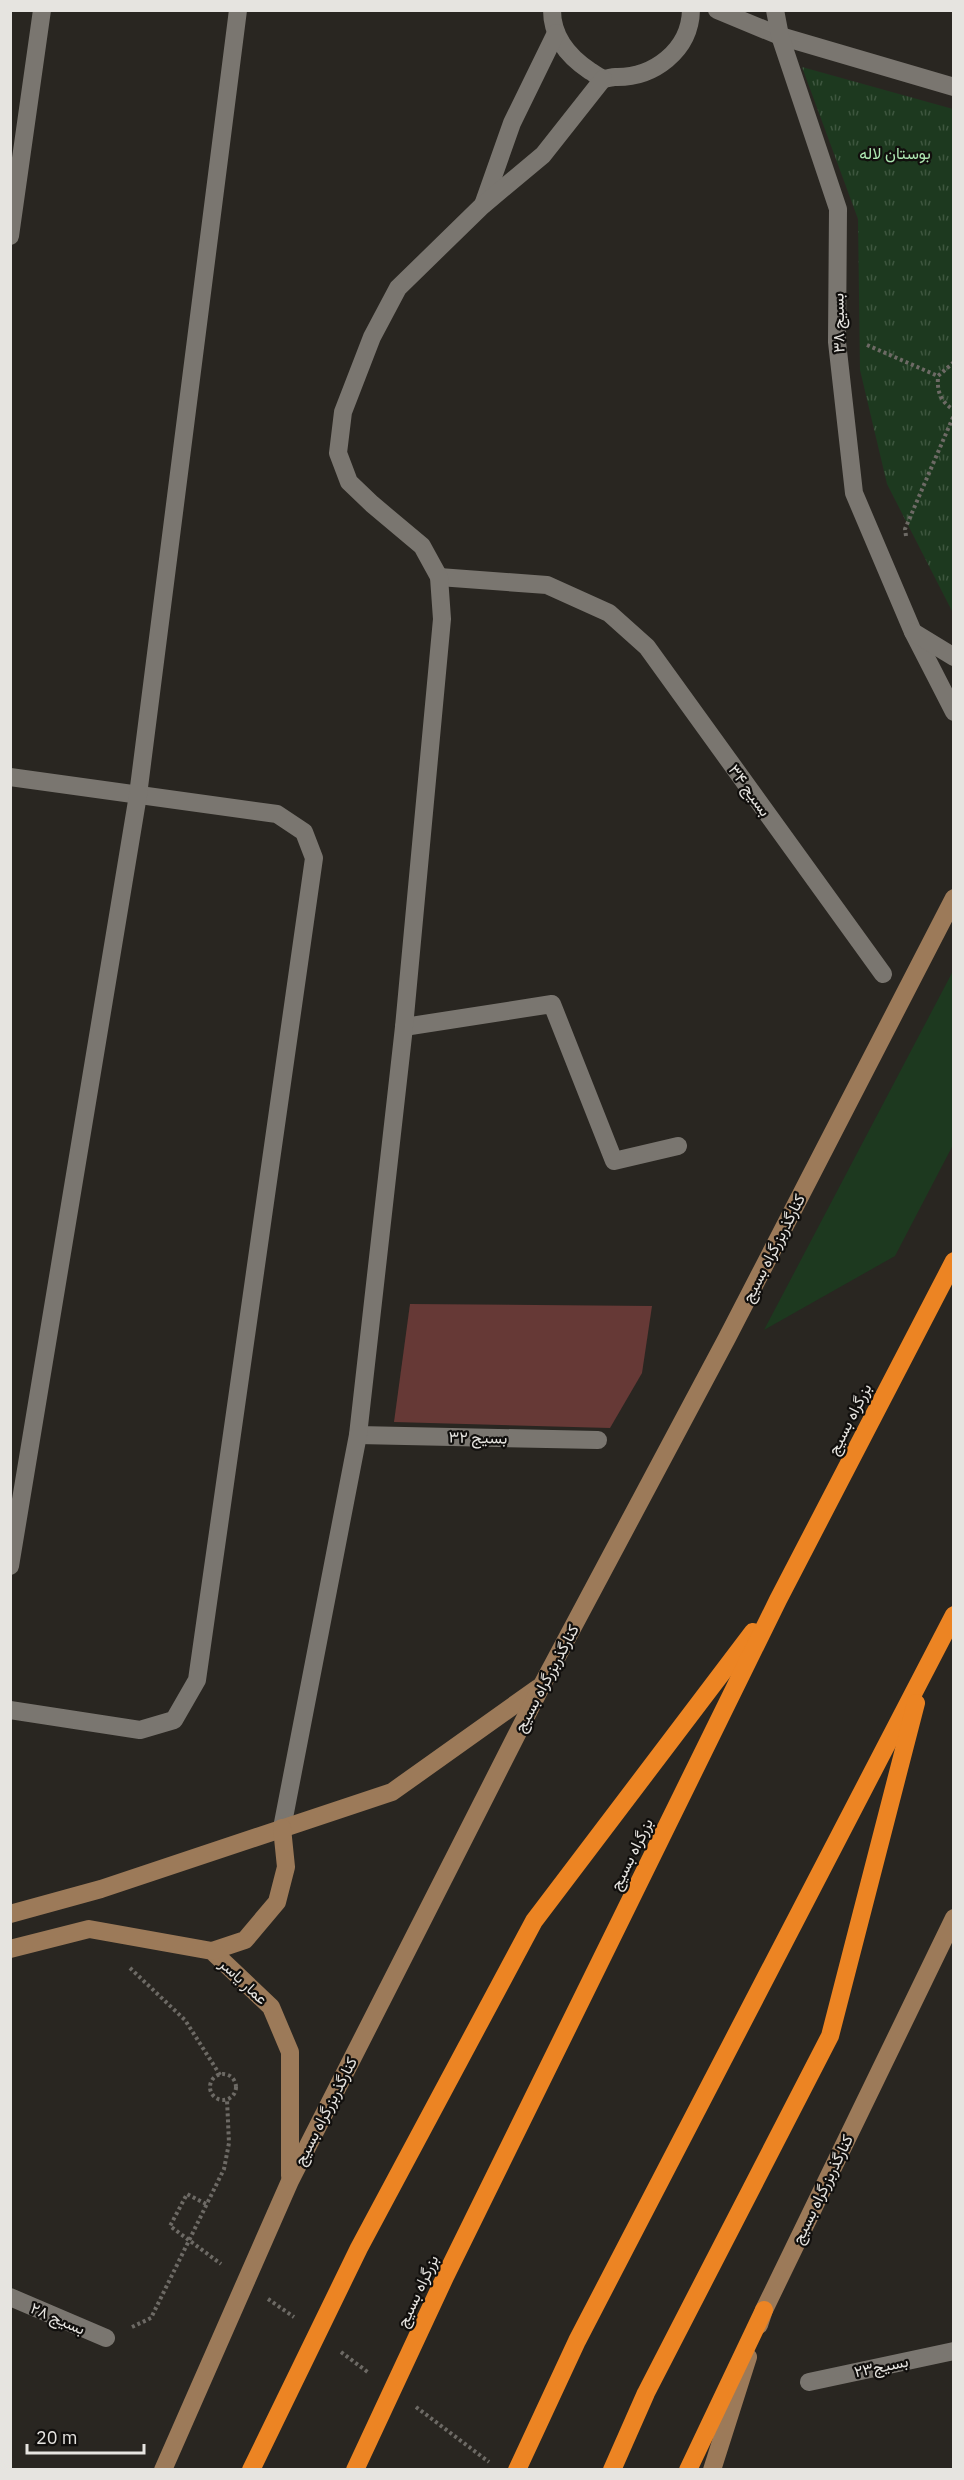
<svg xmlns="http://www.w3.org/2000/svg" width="964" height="2480" viewBox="0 0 964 2480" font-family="'IBM Plex Sans',Vazirmatn,sans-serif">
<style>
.grass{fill:#1d391f}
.park{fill:url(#park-tufts)}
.building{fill:#663936}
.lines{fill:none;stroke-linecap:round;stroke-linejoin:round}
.path{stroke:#6d6a65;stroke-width:4;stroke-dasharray:3 3;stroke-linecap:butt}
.street{stroke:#7a7670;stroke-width:18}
.secondary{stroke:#9c7a59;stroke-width:18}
.highway{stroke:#ec8423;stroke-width:18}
.labels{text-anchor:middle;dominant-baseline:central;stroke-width:4.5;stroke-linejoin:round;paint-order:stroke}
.park-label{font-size:16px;fill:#ade7b1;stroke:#110f0d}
.street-label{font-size:16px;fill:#e6e4e0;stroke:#110f0d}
</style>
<defs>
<pattern id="park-tufts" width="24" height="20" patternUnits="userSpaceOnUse" patternTransform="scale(1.5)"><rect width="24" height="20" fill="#1d391f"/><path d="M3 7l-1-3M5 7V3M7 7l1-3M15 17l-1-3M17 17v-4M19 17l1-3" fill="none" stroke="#3e563f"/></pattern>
</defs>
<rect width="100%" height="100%" fill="#292621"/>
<!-- grass -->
<path class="grass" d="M953,971V1145L895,1256L764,1330Z"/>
<!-- park -->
<path class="park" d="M802,67L953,109V613L887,484L860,370L858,219Z"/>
<!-- building -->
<path class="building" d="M410,1304L652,1306L642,1373L610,1428L394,1422Z"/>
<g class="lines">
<!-- path -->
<g class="path">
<path d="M867,345L938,376"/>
<path d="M954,362L938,376C937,392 940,401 954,410"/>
<path d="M906,536L905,529L954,415"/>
<path d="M130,1968L185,2020L220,2075"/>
<circle cx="223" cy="2087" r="13"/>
<path d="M206,2204L187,2194L170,2226L221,2264"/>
<path d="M268,2299L294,2317"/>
<path d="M132,2327L151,2318L224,2169L229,2143L227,2100"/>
<path d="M341,2352L369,2373"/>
<path d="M416,2407L489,2462"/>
</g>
<!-- street -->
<g class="street">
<path d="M552,10C552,37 569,57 590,71C594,73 598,77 602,78C605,80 611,77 615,77C653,78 690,51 691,10"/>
<path d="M717,10L780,36L954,87"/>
<path d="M775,10L780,36L838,209L837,342L854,493L913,632L954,712"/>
<path d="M483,205L512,123L556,33"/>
<path d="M10,236L42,10"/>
<path d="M439,577L547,585L609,613L647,647L883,974"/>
<path d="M913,632L954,657"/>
<path d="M10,777L277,814L304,832L314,858L197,1680L174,1720L140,1730L10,1710"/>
<path d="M404,1027L552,1004L614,1161L678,1146"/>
<path d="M358,1435L598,1440"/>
<path d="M10,1566L138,795L238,10"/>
<path d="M282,1828L358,1435L404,1027L442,619L439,577L422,546L372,504L349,482L338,453L343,412L372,337L398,288L482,206L543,155L603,79"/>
<path d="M10,2297L106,2338"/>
<path d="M809,2382L954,2351"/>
</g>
<!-- secondary -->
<g class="secondary">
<path d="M10,1914L101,1889L392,1792L538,1688"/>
<path d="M10,1949L89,1929L212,1951L271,2007L290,2052V2176"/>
<path d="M212,1951L245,1940L277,1902L286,1867L282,1828"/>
<path d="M759,2325L764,2310L954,1918"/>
<path d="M163,2470L290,2181L542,1685L727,1338L954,898"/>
<path d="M712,2470L748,2357"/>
</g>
<!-- highway -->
<g class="highway">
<path d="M251,2470L359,2248L534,1921L753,1632"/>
<path d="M355,2470L445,2277L778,1600L954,1261"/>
<path d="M517,2470L577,2341L954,1615"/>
<path d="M612,2470L646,2393L830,2036L916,1703"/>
<path d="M688,2470L764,2310"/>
</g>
</g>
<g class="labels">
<!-- park labels -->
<g class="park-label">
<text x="895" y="153">بوستان لاله</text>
</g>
<!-- street labels -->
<g class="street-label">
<text transform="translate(838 323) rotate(-91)">بسیج ۳۸</text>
<text transform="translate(750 790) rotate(54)">بسیج ۳۴</text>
<text transform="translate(773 1248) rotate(-63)">کنارگذربزرگراه بسیج</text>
<text transform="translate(849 1419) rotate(-63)">بزرگراه بسیج</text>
<text transform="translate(478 1437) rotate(1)">بسیج ۳۲</text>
<text transform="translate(546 1678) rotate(-62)">کنارگذربزرگراه بسیج</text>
<text transform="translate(631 1854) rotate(-64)">بزرگراه بسیج</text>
<text transform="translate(244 1981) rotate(43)">عمار یاسر</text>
<text transform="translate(325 2111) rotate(-63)">کنارگذربزرگراه بسیج</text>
<text transform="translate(822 2189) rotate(-64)">کنارگذربزرگراه بسیج</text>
<text transform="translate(417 2291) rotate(-65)">بزرگراه بسیج</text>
<text transform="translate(58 2318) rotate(23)">بسیج ۲۸</text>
<text transform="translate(881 2366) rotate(-12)">بسیج۲۳</text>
</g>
</g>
<!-- border -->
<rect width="964" height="2480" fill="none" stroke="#e6e4e0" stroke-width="24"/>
<!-- scale -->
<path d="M27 2444v9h117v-9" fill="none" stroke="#e6e4e0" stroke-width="3"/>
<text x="36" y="2444" font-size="18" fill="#e6e4e0" stroke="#110f0d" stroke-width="4.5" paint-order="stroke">20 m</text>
</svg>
